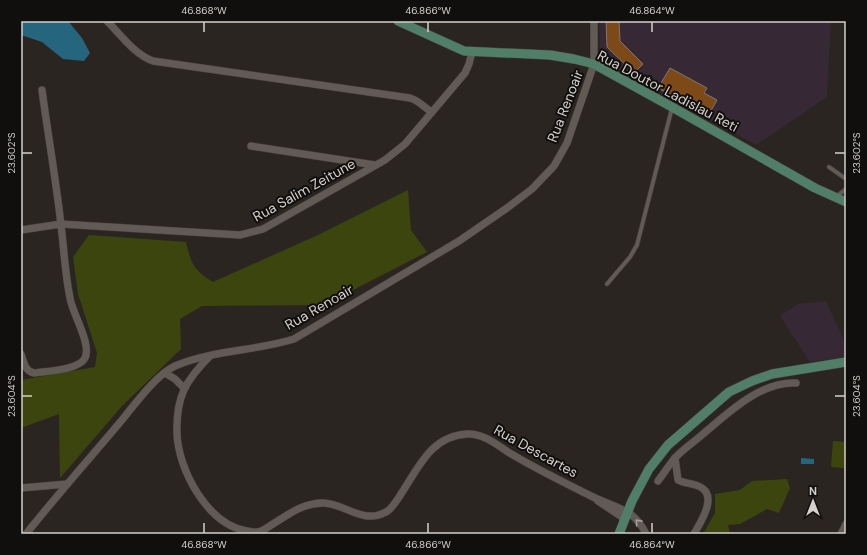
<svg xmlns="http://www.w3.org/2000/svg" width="867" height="555" viewBox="0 0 867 555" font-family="'DM Sans',sans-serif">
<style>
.industrial{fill:#362835}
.green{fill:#3d450f}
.water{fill:#25657e}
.building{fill:#7d4a17;stroke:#7e7771}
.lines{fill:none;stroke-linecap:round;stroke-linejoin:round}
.lane-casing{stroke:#45403d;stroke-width:5}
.street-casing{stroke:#45403d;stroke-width:8}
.secondary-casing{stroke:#45403d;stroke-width:10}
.lane{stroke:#615a55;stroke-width:3.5}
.street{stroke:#615a55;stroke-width:7}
.secondary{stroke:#517e66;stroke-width:9}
.oneway{stroke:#a6a19d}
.ticks{fill:none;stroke:#d4d0cd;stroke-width:1.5}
.labels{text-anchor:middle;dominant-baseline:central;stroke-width:4;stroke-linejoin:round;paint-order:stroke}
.street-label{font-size:14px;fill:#d4d0cd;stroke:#110f0d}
.neatline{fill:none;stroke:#d4d0cd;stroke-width:1.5}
.ticks-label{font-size:10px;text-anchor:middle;fill:#d4d0cd}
</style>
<rect width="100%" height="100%" fill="#2b2521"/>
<!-- industrial -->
<g class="industrial">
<path d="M599,21H831L827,97L756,145L606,63L600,56Z"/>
<path d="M826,301L846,345V357L810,362L780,316L798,304Z"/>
</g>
<!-- green -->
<g class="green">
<path d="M408,190L411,230L427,252L324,305L202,306L180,319L181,349L122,406L60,478L59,414L21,428V380L95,367L97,353L78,294L73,257L89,235L186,242C191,263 193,270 213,282L318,235Z"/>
<path d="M833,441L846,442L844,468L831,467Z"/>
<path d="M787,479L790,488L779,513L767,509L740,524L728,525L730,534H703L715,513V494L740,490L752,481Z"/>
</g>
<!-- water -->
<g class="water">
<path d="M21,21H68L82,38L90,53L84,61L63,59L42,42L21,35Z"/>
<path d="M801,458L814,459V464H801Z"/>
</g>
<!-- building -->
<g class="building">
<path d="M606,21H619L620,41L643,64L634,73L607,47Z"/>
<path d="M670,68L707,88L704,93L717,100L708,116L658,88Z"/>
</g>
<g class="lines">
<!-- lane casing -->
<g class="lane-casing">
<g id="lane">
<path d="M829,167L846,179"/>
<path d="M837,196L846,189"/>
<path d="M607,284L630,257L637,245L672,108"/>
</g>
</g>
<!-- street casing -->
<g class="street-casing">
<g id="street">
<path d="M107,21C121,35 134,54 153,61L410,98C420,101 423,107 432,112"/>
<path d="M251,146L375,165"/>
<path d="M21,230L61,224L240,235L263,229L385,160L405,144L465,73L469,64L472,52"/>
<path d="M21,354C24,363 25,371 34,373C47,371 79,370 85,358C92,344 72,313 70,298C65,274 64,249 61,225C56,180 48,135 42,90"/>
<path d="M210,356C185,381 176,397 177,433C178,470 208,525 247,531C251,532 257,533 261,531C265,530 269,526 273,524C289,514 303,503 323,503C345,503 362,525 386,512C392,509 397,500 401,494C419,467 431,436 467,434C482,433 496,444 508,452C534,468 563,482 591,496C603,502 617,506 629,513C637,519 642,525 646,534"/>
<path d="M165,373L175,379L184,388"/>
<path d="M675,458L678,480C685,484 695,483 702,488C717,498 700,523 694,534"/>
<path d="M658,481C664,473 669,465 675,458C683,449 694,442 703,434C728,413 761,381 796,383"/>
<path d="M21,488L67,484"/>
<path d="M598,501L625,519"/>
<path d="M26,534C57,495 90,458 122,420C135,404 157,374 175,366C212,350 256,351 294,339L459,241L507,208L532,189L554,166L567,143L594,64V21"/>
<path d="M841,534L846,524"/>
</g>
</g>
<!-- secondary casing -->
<g class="secondary-casing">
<g id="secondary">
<path d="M398,21L464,51L550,55L574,59L594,64L672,107L815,188L846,202"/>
<path d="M619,534L632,501L649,469L668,445L729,392L752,381L772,374L846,362"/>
</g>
</g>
<!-- lane -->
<use href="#lane" class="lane"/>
<!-- street -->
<use href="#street" class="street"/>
<!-- secondary -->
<use href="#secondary" class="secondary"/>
</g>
<!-- one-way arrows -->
<defs><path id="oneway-chevron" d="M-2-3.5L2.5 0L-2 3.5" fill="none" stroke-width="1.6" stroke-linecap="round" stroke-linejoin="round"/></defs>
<use class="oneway" href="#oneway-chevron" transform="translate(638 522) rotate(-132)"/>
<!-- ticks -->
<path class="ticks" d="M204,22V32M428,22V32M652,22V32M22,153H32M835,153H845M22,396H32M835,396H845M204,523V533M428,523V533M652,523V533"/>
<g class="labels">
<!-- street labels -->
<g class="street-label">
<text transform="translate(668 91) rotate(28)">Rua Doutor Ladislau Reti</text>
<text transform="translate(565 106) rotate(-69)">Rua Renoair</text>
<text transform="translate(304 190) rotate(-29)">Rua Salim Zeitune</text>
<text transform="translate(319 307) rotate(-30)">Rua Renoair</text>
<text transform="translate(536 451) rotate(29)">Rua Descartes</text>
</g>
</g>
<!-- border -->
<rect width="867" height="555" fill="none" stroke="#110f0d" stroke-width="44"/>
<!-- north arrow -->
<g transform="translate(813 501)" stroke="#110f0d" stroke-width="3" paint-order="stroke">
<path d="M0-3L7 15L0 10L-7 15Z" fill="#d4d0cd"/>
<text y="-6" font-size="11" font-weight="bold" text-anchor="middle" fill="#d4d0cd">N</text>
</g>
<rect x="22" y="22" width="823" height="511" class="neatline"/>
<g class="ticks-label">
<text x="204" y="14">46.868°W</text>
<text x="428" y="14">46.866°W</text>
<text x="652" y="14">46.864°W</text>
<text transform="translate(11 153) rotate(-90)" y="4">23.602°S</text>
<text transform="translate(856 153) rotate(-90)" y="4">23.602°S</text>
<text transform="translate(11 396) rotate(-90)" y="4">23.604°S</text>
<text transform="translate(856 396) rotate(-90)" y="4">23.604°S</text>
<text x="204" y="548">46.868°W</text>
<text x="428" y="548">46.866°W</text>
<text x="652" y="548">46.864°W</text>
</g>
</svg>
